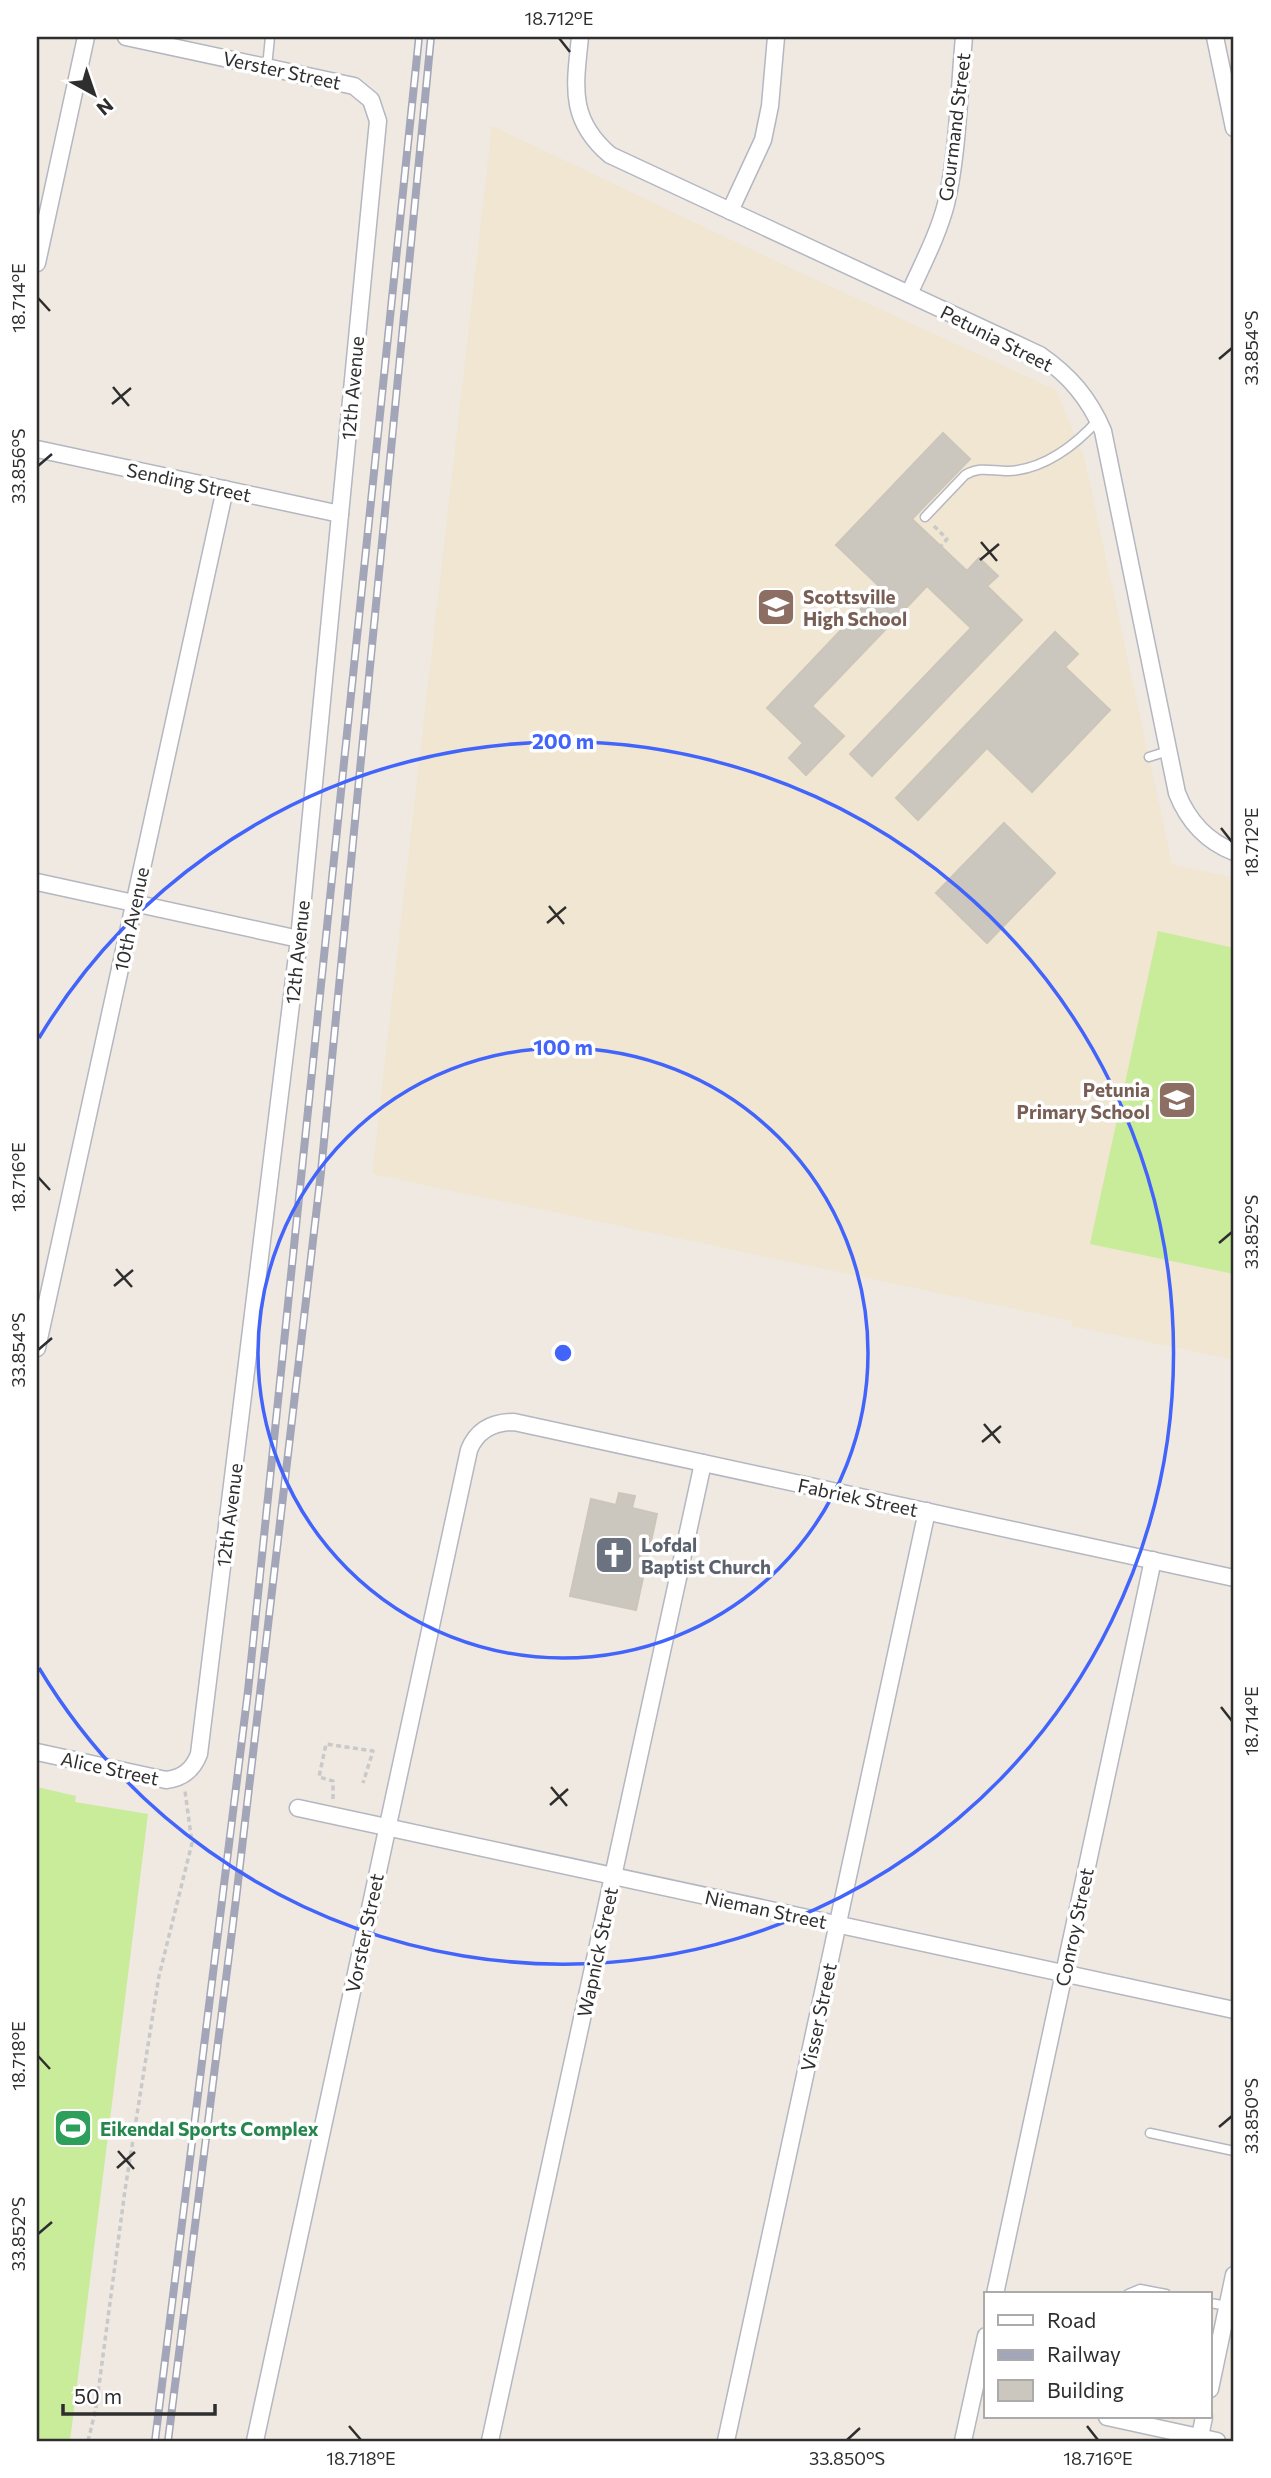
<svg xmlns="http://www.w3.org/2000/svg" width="1271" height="2478" viewBox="0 0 1271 2478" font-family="Commissioner,sans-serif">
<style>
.education{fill:#f0e6d1}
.pitch{fill:#c9ec9a}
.building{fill:#cbc7bf;stroke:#cbc5ba;stroke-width:2}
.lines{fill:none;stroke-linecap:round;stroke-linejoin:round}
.lane-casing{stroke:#b4b7c1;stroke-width:11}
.street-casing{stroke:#b4b7c1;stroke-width:19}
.path{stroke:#c9c9c9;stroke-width:3.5;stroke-dasharray:5 3.5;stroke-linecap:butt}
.lane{stroke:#fff;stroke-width:8}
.street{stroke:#fff;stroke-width:16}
.rail-casing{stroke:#a3a6b8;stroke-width:8}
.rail{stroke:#fff;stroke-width:5;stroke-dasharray:16;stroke-linecap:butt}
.ticks{fill:none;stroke:#2e2e2e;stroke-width:2.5}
.ring{fill:none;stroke:#4264fb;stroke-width:3.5}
.labels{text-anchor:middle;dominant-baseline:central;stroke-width:7;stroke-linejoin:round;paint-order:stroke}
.street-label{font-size:19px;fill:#2e2e2e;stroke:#fff}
.education-label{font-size:19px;font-weight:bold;fill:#785e54;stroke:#fff;text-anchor:start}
.worship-label{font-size:19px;font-weight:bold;fill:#5b616d;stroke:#fff;text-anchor:start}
.leisure-label{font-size:19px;font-weight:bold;fill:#27864d;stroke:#fff;text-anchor:start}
.centre{fill:#4264fb;stroke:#fff;stroke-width:3.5}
.ring-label{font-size:21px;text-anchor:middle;font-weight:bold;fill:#4264fb;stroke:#fff;stroke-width:7;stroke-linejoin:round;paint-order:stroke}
.neatline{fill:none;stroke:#2e2e2e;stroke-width:2.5}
.ticks-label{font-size:18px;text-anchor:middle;fill:#2e2e2e}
</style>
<rect width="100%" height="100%" fill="#efe9e1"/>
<!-- education -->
<path class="education" d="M492,126L784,265L1056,390L1084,457L1172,864L1234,878V1360L1072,1326V1321L372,1174Z"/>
<!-- pitch -->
<g class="pitch">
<path d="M1158,931L1234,948V1274L1090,1244Z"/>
<path d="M37,1787L76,1796L75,1802L148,1814L70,2441H37Z"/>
</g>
<!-- building -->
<g class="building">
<path d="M943,433L970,459L912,519L967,571L979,558L998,576L987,586L1022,620L872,776L850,754L971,628L927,586L812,706L844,736L806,775L789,758L803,743L767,708L881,588L836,545Z"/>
<path d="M1055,632L1078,654L1065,667L1110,710L1032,792L987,748L918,820L896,798Z"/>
<path d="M1004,823L1055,873L987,943L936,893Z"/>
<path d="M619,1493L635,1496L632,1508L657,1514L636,1610L570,1596L591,1499L616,1505Z"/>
</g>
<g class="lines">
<!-- lane casing -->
<g class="lane-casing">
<g id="lane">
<path d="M267,67L270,37"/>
<path d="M925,517L965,475C980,466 991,471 1008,471C1043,470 1076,445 1098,420"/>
<path d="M1149,757L1168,751"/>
<path d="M1150,2133L1234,2151"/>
<path d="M1128,2294L1140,2289L1166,2294"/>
<path d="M1210,2303L1228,2306"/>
</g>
</g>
<!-- street casing -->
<g class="street-casing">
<g id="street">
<path d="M580,37C575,86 568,119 610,155L1040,355C1069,375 1089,398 1103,431L1177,793C1188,821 1206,841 1234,852"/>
<path d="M1215,37L1234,128"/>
<path d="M730,211L763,140L770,106L776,37"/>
<path d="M37,263L86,37"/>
<path d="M909,294C922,265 938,235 946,204C958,154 959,89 964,37"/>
<path d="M37,449L340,514"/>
<path d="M37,882L299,939"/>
<path d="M37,1348L225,489"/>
<path d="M37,1752L166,1780C183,1778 193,1770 199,1754L299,939L378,121L371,100L354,86L126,37"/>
<path d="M298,1808L1234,2010"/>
<path d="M995,2294L1153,1560"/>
<path d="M1210,2389L1234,2275"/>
<path d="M1107,2417L1217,2441"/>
<path d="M255,2441L469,1450C477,1430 493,1422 514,1422L1234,1578"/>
<path d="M490,2441L703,1463"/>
<path d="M726,2441L927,1511"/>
<path d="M963,2441L986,2336"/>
<path d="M1199,2441L1204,2417"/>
</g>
</g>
<!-- path -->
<g class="path">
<path d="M934,526L947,539L941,546"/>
<path d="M333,1799V1781L319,1777L326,1744L373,1751L363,1783"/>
<path d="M88,2441L96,2408L125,2190L159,1976L192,1843L185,1791"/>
</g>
<!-- lane -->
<use href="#lane" class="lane"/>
<!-- street -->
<use href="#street" class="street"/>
<!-- rail casing -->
<g class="rail-casing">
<g id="rail">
<path d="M155,2441L248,1691L419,37"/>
<path d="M168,2441L236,1899L321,1172L431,37"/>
</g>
</g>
<!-- rail -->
<use href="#rail" class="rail"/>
</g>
<!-- ticks -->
<path class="ticks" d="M559,38L570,52M38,298L50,311M1219,359L1232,348M113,387L129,406M112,404L131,388M38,466L52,454M981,542L997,561M980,560L999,544M1221,828L1232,842M549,906L564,924M547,923L566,907M38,1177L50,1190M1219,1243L1232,1232M116,1269L132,1287M114,1286L133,1270M38,1350L52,1338M984,1424L1000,1443M982,1442L1001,1426M1221,1707L1232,1721M551,1787L567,1806M550,1805L568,1789M38,2056L50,2069M1219,2127L1232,2116M118,2151L134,2169M117,2168L135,2152M38,2234L52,2222M349,2426L361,2440M1087,2426L1098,2440M847,2440L860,2428"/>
<!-- distance rings -->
<g class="ring">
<circle cx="563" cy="1353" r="305"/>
<path d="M39 1038A611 611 0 1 1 39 1668"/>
</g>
<!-- icons -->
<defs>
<g id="school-square" transform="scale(2.0125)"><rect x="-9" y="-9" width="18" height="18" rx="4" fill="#8d6e63" stroke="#fff"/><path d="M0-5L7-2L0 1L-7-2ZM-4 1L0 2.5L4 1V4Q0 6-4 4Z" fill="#fff"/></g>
<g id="church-square" transform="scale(2.0125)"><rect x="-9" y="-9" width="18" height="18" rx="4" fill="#6b7280" stroke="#fff"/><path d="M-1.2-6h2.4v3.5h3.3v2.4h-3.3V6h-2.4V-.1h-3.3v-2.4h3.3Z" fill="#fff"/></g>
<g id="stadium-square" transform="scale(2.0125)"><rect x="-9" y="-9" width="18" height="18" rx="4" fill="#2e9e5b" stroke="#fff"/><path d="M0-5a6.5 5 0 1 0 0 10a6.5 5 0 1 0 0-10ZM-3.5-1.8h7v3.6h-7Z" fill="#fff"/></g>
</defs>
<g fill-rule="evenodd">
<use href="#school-square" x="776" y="607"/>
<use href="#school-square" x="1177" y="1100"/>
<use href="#church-square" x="614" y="1555"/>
<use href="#stadium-square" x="73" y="2128"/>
</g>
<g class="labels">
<!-- street labels -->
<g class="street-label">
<text transform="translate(282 70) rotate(12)">Verster Street</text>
<text transform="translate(954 127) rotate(-83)">Gourmand Street</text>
<text transform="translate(997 338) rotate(27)">Petunia Street</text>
<text transform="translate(352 388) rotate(-85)">12th Avenue</text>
<text transform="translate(189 482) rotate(12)">Sending Street</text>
<text transform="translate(131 919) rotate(-78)">10th Avenue</text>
<text transform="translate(297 952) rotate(-84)">12th Avenue</text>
<text transform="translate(858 1497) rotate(12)">Fabriek Street</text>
<text transform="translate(229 1515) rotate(-83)">12th Avenue</text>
<text transform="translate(110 1768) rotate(12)">Alice Street</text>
<text transform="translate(766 1909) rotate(12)">Nieman Street</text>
<text transform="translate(1074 1927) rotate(-78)">Conroy Street</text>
<text transform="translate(364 1933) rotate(-78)">Vorster Street</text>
<text transform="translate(597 1952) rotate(-78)">Wapnick Street</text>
<text transform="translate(818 2017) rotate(-78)">Visser Street</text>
</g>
<!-- education labels -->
<g class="education-label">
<text x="803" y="596">Scottsville<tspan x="803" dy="22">High School</tspan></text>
<text x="1150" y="1089" text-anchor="end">Petunia<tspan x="1150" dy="22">Primary School</tspan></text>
</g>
<!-- worship labels -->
<g class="worship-label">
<text x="641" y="1544">Lofdal<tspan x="641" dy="22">Baptist Church</tspan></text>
</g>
<!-- leisure labels -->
<g class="leisure-label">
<text x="100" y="2128">Eikendal Sports Complex</text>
</g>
</g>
<circle cx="563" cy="1353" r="10" class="centre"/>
<g class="ring-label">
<text x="563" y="749">200 m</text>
<text x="563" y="1055">100 m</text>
</g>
<!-- border -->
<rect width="1271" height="2478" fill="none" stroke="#ffffff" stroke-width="77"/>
<!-- legend -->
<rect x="984" y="2292" width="228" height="126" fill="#ffffff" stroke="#ababab" stroke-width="2"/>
<rect x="998" y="2315" width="35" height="10" fill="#ffffff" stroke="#ababab" stroke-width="2"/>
<text x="1047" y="2328" font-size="21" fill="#2e2e2e">Road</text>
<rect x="998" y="2350" width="35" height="10" fill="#a3a6b8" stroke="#ababab" stroke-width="2"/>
<text x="1047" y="2362" font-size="21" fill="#2e2e2e">Railway</text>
<rect x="998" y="2380" width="35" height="21" fill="#cbc7bf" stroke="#ababab" stroke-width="2"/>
<text x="1047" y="2398" font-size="21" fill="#2e2e2e">Building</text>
<!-- north arrow -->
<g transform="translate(94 94) rotate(140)" stroke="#ffffff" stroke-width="5" paint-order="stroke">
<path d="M0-5L12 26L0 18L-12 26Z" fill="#2e2e2e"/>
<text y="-10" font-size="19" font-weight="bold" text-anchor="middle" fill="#2e2e2e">N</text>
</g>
<!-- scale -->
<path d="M63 2404v10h152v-10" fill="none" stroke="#2e2e2e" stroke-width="3.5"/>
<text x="74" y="2404" font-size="21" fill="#2e2e2e" stroke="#ffffff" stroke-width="5" paint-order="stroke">50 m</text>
<rect x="38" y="38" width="1194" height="2402" class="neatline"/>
<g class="ticks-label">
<text x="559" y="25">18.712°E</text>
<text transform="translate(19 298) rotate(-90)" y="6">18.714°E</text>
<text transform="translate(1252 348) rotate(-90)" y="6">33.854°S</text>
<text transform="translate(19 466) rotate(-90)" y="6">33.856°S</text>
<text transform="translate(1252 842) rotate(-90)" y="6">18.712°E</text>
<text transform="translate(19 1177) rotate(-90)" y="6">18.716°E</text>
<text transform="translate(1252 1232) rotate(-90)" y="6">33.852°S</text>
<text transform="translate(19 1350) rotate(-90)" y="6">33.854°S</text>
<text transform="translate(1252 1721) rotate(-90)" y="6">18.714°E</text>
<text transform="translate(19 2056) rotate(-90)" y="6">18.718°E</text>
<text transform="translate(1252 2116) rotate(-90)" y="6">33.850°S</text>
<text transform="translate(19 2234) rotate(-90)" y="6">33.852°S</text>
<text x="361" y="2465">18.718°E</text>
<text x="847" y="2465">33.850°S</text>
<text x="1098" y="2465">18.716°E</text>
</g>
</svg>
